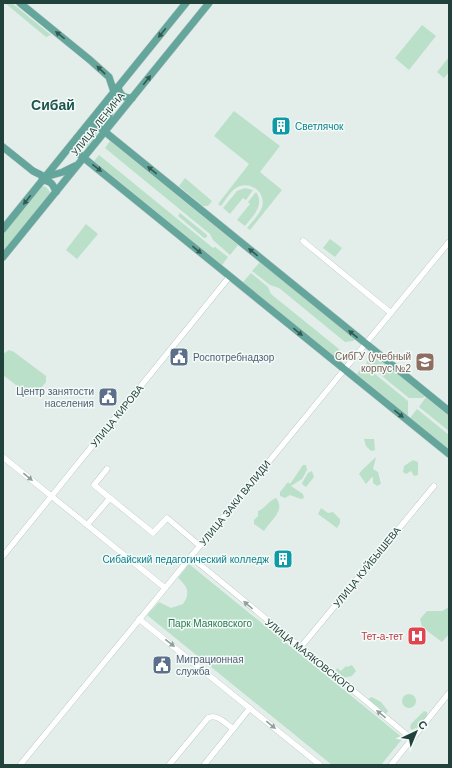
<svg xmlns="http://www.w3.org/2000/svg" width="452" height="768" viewBox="0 0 452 768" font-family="Arial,sans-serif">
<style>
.green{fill:#bbe0c9}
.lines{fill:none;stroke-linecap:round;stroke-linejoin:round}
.minor-casing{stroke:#a5b7b2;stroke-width:6}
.major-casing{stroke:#c1cac8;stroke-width:8}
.minor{stroke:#fff;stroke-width:5.5}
.major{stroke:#65a69c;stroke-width:7}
.oneway{fill:#325a53}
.oneway2{fill:#90a09d}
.labels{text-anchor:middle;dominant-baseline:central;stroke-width:3;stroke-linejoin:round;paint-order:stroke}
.street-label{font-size:10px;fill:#21413b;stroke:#f4faf7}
.culture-label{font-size:10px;fill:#0d838f;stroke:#f4faf7;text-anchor:start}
.education-label{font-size:10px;fill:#785e54;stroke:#f4faf7;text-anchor:end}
.service-label{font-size:10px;fill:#4e5e75;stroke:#f4faf7;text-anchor:start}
.park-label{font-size:10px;fill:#287a50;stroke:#f4faf7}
.health-label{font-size:10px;fill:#be3a42;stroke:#f4faf7;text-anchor:end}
.district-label{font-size:14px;font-weight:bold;fill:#1b544c;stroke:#f4faf7}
</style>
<rect width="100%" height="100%" fill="#e3eeea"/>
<!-- green -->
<g class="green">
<path d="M5,3H12L51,35L46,37Z"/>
<path d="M422,25L436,36L409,70L395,58Z"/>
<path d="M449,57V72L444,78L437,72Z"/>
<path d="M234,111L280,146L260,172L282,190L250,230L247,228C252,222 259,215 262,207C266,194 253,182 240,186C231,189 226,200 221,206L218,204L249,164L214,136Z"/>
<path d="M94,128L97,130C98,137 87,149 81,150L80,144Z"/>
<path d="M110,141L238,245L230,255L213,240L210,234L105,148Z"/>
<path d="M99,155L213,248L215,247L228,257L222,265L94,161Z"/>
<path d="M185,178L212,201L208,206H203L179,186Z"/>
<path d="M43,186L46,187L51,193L3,254V234Z"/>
<path d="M245,188L253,190L246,200L243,198L230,214L223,208L237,191Z"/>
<path d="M256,192C265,205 253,216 245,226L237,220L250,204L248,202Z"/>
<path d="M180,213L207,235V237L204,238L178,216Z"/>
<path d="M86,224L98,234L77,259L66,250Z"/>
<path d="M330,239L342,248L335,257L323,248Z"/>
<path d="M260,262L355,339L353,341L345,342L279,288L270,285L252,271Z"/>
<path d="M251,273L268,287L271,294L339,349L341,357L339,360L243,282Z"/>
<path d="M9,350L14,352L46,376V382L36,394L29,395L3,375V354Z"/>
<path d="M373,354L425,396L423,398H409L366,363Z"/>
<path d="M364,365L408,401V416L357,374Z"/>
<path d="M426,397L449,416V431L419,407Z"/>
<path d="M417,409L449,435V449L410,418Z"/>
<path d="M364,439H374L375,450L371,451L366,446Z"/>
<path d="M376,457L373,469L378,472L381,484L377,486L373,483V478L372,477L366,484L359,474L362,470Z"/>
<path d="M413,460L418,462V475L414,476L411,471L406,474L403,472L404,466Z"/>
<path d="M303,465H306L307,470L302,479L291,486L303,494L304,498L301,499L290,495L285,498L280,496V492L288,482L290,484Z"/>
<path d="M312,471L314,477L306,487L303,485L302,483L308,473Z"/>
<path d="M276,498C286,510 271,520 264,531L254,524V520L258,516V511C266,508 268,501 276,498Z"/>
<path d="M321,508L328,513L333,512L340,519V523L337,528L318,514Z"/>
<path d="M189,564L403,738L381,765H332L147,615L159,602L171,608L183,604C191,593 187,586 178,578Z"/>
<path d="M449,607V634L442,642L422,627L420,619L427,611H442Z"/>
<path d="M352,665L356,671L352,676L343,678L334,674L337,668L341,671L346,666L347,667Z"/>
<circle cx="409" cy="701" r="7"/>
<path d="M372,697L381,702L388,711L386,714L368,699Z"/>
<path d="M424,711L427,712L428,717L421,725L412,730L410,728L411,724Z"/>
</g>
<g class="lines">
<!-- minor casing -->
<g class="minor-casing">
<g id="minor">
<path d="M303,241L391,313"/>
<path d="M3,457L165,588"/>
<path d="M107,469L94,485L110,498"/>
<path d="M87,525L110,498L153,533L167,518L200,546"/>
<path d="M3,556L230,276"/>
<path d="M191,557L412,739"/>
<path d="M139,619L320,765"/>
<path d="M300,648L434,486"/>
<path d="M20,765L449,242"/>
<path d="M169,765L208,718C217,713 226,724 233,729"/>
<path d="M204,765L250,708"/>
<path d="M391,765L449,693"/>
</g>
</g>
<!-- major casing -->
<g class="major-casing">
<g id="major">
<path d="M20,3L90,60L109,77L114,92L106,128"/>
<path d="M118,87C120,95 123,98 132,98"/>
<path d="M86,127L93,125L99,127L449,411"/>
<path d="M77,138L76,147L79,154L449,454"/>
<path d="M3,147L33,171L45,177L63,172L75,166"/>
<path d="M42,180C51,181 53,184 56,192"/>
<path d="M3,229L186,3"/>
<path d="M3,257L209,3"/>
</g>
</g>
<!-- minor -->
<use href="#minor" class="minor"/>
<!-- major -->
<use href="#major" class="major"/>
</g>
<!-- one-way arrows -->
<defs><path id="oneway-solid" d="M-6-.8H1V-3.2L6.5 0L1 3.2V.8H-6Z"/></defs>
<g class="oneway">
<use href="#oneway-solid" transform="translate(162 33) rotate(129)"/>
<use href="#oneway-solid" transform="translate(60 35) rotate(-141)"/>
<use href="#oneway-solid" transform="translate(101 70) rotate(-136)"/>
<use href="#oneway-solid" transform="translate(147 80) rotate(-51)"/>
<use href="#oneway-solid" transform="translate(97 168) rotate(38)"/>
<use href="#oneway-solid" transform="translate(152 170) rotate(-141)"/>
<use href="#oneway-solid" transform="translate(27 200) rotate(129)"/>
<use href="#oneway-solid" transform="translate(197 250) rotate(39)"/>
<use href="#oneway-solid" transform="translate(253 252) rotate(-141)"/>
<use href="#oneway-solid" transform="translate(298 332) rotate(39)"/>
<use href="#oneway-solid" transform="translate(353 334) rotate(-141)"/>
<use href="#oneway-solid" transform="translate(399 414) rotate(39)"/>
</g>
<g class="oneway2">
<use href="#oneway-solid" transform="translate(28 477) rotate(39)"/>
<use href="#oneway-solid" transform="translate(248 605) rotate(-140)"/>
<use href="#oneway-solid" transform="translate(170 643) rotate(38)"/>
<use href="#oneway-solid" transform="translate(381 714) rotate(-141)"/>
<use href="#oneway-solid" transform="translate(271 725) rotate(39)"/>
</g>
<!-- icons -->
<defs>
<g id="building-square" transform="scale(1)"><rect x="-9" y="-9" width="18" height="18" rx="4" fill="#0f9aa8" stroke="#f4faf7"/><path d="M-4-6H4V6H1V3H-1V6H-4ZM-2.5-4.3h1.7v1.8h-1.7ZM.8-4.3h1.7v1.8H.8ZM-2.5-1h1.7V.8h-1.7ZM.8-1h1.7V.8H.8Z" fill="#fff"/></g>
<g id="civic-square" transform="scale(1)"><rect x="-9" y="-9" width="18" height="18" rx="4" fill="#5c6f8a" stroke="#f4faf7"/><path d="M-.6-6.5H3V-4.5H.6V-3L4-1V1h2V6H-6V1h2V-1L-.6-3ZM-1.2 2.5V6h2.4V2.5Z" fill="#fff"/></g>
<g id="university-square" transform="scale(1)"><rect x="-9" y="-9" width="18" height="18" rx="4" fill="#8d6e63" stroke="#f4faf7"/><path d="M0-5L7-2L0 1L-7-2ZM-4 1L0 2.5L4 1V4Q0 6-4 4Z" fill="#fff"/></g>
<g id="hospital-square" transform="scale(1)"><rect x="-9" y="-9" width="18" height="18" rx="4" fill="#e0444e" stroke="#f4faf7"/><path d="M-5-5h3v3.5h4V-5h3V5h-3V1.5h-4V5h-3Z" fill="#fff"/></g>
</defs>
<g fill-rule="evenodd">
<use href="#building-square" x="281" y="126"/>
<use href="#civic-square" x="179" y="357"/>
<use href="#university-square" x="425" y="362"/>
<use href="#civic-square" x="108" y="397"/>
<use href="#building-square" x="283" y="559"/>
<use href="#hospital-square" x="417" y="636"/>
<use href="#civic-square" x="162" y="665"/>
</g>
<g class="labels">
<!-- street labels -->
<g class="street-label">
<text transform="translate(98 124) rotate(-51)">УЛИЦА ЛЕНИНА</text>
<text transform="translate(117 416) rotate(-51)">УЛИЦА КИРОВА</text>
<text transform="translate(235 503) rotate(-51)">УЛИЦА ЗАКИ ВАЛИДИ</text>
<text transform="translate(367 567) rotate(-51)">УЛИЦА КУЙБЫШЕВА</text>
<text transform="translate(310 656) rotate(39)">УЛИЦА МАЯКОВСКОГО</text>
</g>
<!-- culture labels -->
<g class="culture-label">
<text x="295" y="126">Светлячок</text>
<text x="269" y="559" text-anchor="end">Сибайский педагогический колледж</text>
</g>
<!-- education labels -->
<g class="education-label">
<text x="411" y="356">СибГУ (учебный<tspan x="411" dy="12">корпус №2</tspan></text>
</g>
<!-- service labels -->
<g class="service-label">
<text x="193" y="357">Роспотребнадзор</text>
<text x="94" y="391" text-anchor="end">Центр занятости<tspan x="94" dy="12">населения</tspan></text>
<text x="176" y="659">Миграционная<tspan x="176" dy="12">служба</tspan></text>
</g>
<!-- park labels -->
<g class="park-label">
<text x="210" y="623">Парк Маяковского</text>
</g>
<!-- health labels -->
<g class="health-label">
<text x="403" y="636">Тет-а-тет</text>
</g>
<!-- district labels -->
<g class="district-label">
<text x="53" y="105">Сибай</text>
</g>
</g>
<!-- border -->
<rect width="452" height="768" fill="none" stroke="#21413b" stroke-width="8"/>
<!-- north arrow -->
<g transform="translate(416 732) rotate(44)" stroke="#f4faf7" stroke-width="3" paint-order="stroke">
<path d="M0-3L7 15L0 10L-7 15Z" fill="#21413b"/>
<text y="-6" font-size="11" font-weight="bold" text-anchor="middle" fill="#21413b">С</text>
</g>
</svg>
